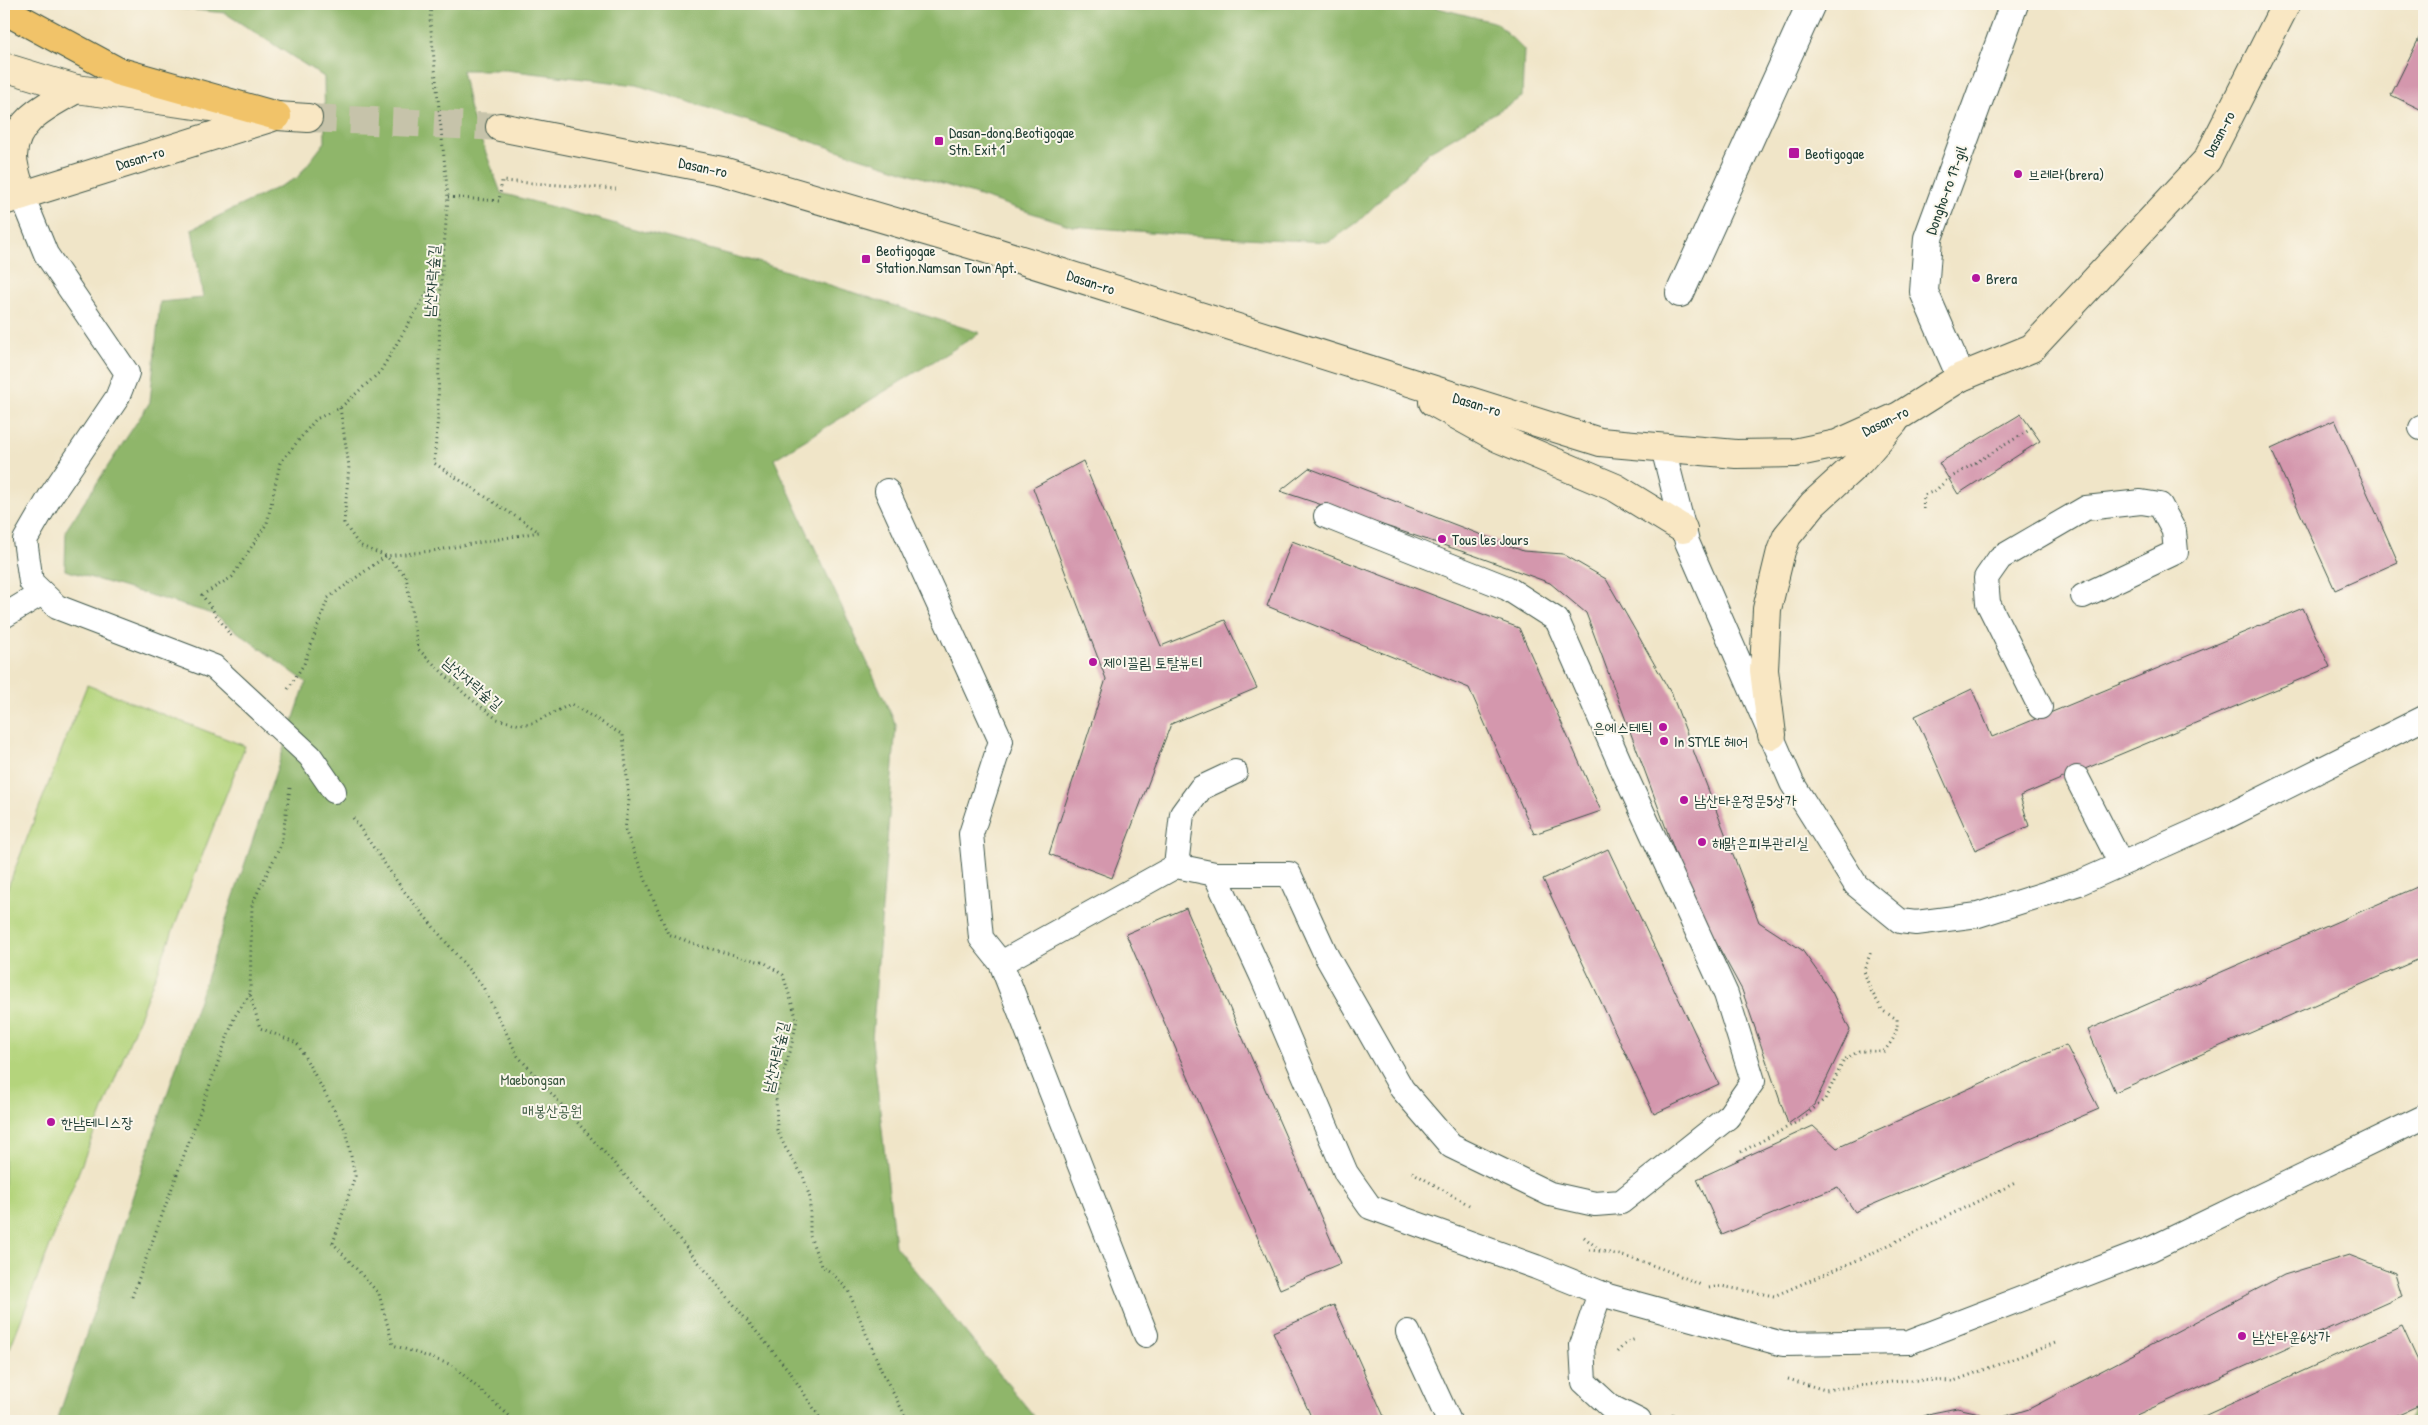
<svg xmlns="http://www.w3.org/2000/svg" width="2428" height="1425" viewBox="0 0 2428 1425" font-family="'Patrick Hand','Poor Story',sans-serif">
<style>
.green{fill:#b4d47b;stroke:#6a8858}
.forest{fill:#8fb66b;stroke:#577a50}
.building{fill:#d497ad}
.lines{fill:none;stroke-linecap:round;stroke-linejoin:round}
.secondary-tunnel{stroke:#c6c3aa;stroke-width:28;stroke-dasharray:28 14;stroke-linecap:butt}
.service-casing{stroke:#3e564a;stroke-width:26}
.minor-casing{stroke:#3e564a;stroke-width:30}
.secondary-casing{stroke:#3e564a;stroke-width:30}
.primary-casing{stroke:#3e564a;stroke-width:30}
.path{stroke:#3e564a;stroke-width:3;stroke-dasharray:1 4;stroke-linecap:butt}
.service{stroke:#fff;stroke-width:24}
.minor{stroke:#fff;stroke-width:28}
.secondary{stroke:#f9e7c3;stroke-width:28}
.primary{stroke:#f1c369;stroke-width:28}
.poi-dot{fill:#b5179e;stroke:#fbf7ec;stroke-width:2}
.labels{text-anchor:middle;dominant-baseline:central;stroke-width:4;stroke-linejoin:round;paint-order:stroke}
.poi-label{font-size:15px;fill:#1f3d34;stroke:#fbf7ec;text-anchor:start}
.street-label{font-size:15px;fill:#1f3d34;stroke:#fbf7ec}
.park-label{font-size:15px;fill:#3d5b42;stroke:#fbf7ec}
</style>
<rect width="100%" height="100%" fill="#fbf7ec"/>
<filter id="ink" filterUnits="userSpaceOnUse"><feTurbulence type="fractalNoise" baseFrequency=".02" numOctaves="2"/><feDisplacementMap in="SourceGraphic" scale="10" xChannelSelector="R" yChannelSelector="G"/><feConvolveMatrix kernelMatrix="1 2 1 2 8 2 1 2 1" color-interpolation-filters="sRGB"/></filter>
<filter id="wash" filterUnits="userSpaceOnUse"><feTurbulence type="fractalNoise" baseFrequency=".0096" numOctaves="4" result="noise"/><feDisplacementMap in="SourceGraphic" scale="20" xChannelSelector="R" yChannelSelector="G"/><feGaussianBlur stdDeviation="1.12" result="paint"/><feColorMatrix in="noise" values="0 0 0 0 0 0 0 0 0 0 0 0 0 0 0 0 0 1.4 0 .05"/><feComposite in="paint" operator="in"/></filter>
<g filter="url(#wash)">
<rect width="100%" height="100%" fill="#f0e5c8"/>
<!-- green -->
<path class="green" d="M87,685L245,746L10,1348L4,1346V897Z"/>
<!-- forest -->
<g class="forest">
<path d="M136,4H1422L1497,23L1524,50L1522,97L1430,151L1358,222L1329,242L1201,236L1072,226L637,85L505,70H462L470,110L501,193L761,263L980,333L774,459L896,725L872,1040L895,1246L1038,1421H57L306,682L213,614L65,570L66,530L150,402L160,302L203,298L192,229L297,178L325,142L324,77L225,13Z"/>
<path d="M2424,1371V1421H2408Z"/>
</g>
<g id="blocks">
<!-- building -->
<g class="building">
<path d="M2424,28V111L2391,95Z"/>
<path d="M2021,414L2040,441L1958,494L1939,463Z"/>
<path d="M2335,420L2398,562L2335,590L2271,449Z"/>
<path d="M1083,461L1161,646L1225,620L1257,688L1171,724L1112,878L1049,854L1106,679L1033,488Z"/>
<path d="M1309,468L1523,551L1563,554L1606,579L1672,695L1759,922L1802,950L1832,992L1850,1030L1814,1105L1788,1124L1742,990L1692,898L1586,613L1550,583L1473,555L1280,491Z"/>
<path d="M1292,541L1519,628L1601,811L1534,834L1469,688L1267,606Z"/>
<path d="M2303,608L2330,667L2020,796L2029,826L1975,850L1915,716L1972,689L1992,737Z"/>
<path d="M1608,849L1719,1084L1654,1114L1543,879Z"/>
<path d="M2424,884V957L2115,1092L2088,1030Z"/>
<path d="M1186,908L1341,1263L1280,1289L1126,934Z"/>
<path d="M2066,1045L2099,1109L1855,1212L1838,1187L1722,1235L1697,1179L1813,1126L1837,1148Z"/>
<path d="M2349,1255L2395,1273L2402,1296L2123,1421H1911L1932,1413L1957,1408L1975,1412L1993,1420L2029,1409L2284,1275Z"/>
<path d="M1334,1305L1386,1421H1313L1273,1332Z"/>
<path d="M2402,1326L2424,1374V1403L2384,1421H2193Z"/>
</g>
</g>
</g>
<g filter="url(#ink)">
<use href="#blocks" fill-opacity="0" stroke="#3e564a" stroke-width="1"/>
<g class="lines">
<!-- secondary-tunnel -->
<path class="secondary-tunnel" d="M308,118L500,127"/>
<!-- service casing -->
<g class="service-casing">
<g id="service">
<path d="M22,195L46,254L127,373L117,398L50,497L25,540L31,582L57,607L214,667L310,756L334,791"/>
<path d="M2421,428L2424,427"/>
<path d="M1663,448L1687,542L1792,783L1856,885L1900,921L1916,923L1978,915L2079,883L2218,821L2424,718"/>
<path d="M887,491L1001,741L971,834L981,938L1001,963L1146,1335"/>
<path d="M1326,516L1507,588L1557,620L1622,768L1726,994L1753,1081L1728,1117L1621,1202L1595,1204L1550,1194L1451,1146L1402,1089L1327,957L1289,874H1215L1262,976L1346,1173L1370,1207L1536,1267L1608,1296L1783,1344L1909,1342L2151,1249L2424,1117"/>
<path d="M4,616L42,593"/>
<path d="M2040,707L1988,603L1986,578L2000,558L2086,508L2141,502L2160,505L2174,531L2176,552L2083,596"/>
<path d="M2077,778L2121,864"/>
<path d="M1176,866L1182,814L1201,788L1235,772"/>
<path d="M1001,963L1176,866L1215,874"/>
<path d="M1600,1293L1582,1345L1584,1382L1611,1407L1639,1421"/>
<path d="M1408,1332L1449,1421"/>
</g>
</g>
<!-- minor casing -->
<g class="minor-casing">
<g id="minor">
<path d="M1680,293L1811,4"/>
<path d="M1961,377L1924,292L1928,238L2014,4"/>
</g>
</g>
<!-- secondary casing -->
<g class="secondary-casing">
<g id="secondary">
<path d="M4,67L76,89L277,116L308,118"/>
<path d="M500,127L722,171L980,247L1600,442L1736,454L1794,453L1837,444L1899,416L1961,377L2032,348L2207,160L2286,4"/>
<path d="M22,195C19,183 13,168 13,156C14,119 49,105 76,89"/>
<path d="M4,201L270,118"/>
<path d="M1433,402L1498,438L1616,488L1683,529"/>
<path d="M1772,735L1764,670L1767,609L1781,551L1787,536L1813,504L1860,461L1894,422"/>
</g>
</g>
<!-- primary casing -->
<g class="primary-casing">
<path id="primary" d="M4,10L117,71L277,116"/>
</g>
<!-- path -->
<g class="path">
<path d="M448,197L499,201L502,181L616,189"/>
<path d="M340,408L349,466L344,523L359,545L386,556L406,576L418,649L466,695L497,719L520,725L533,723L571,704L623,735L629,800L625,830L668,934L700,946L765,963L783,975L797,1020L790,1052L776,1094L777,1130L785,1147L803,1176L810,1198V1236L821,1266L831,1272L848,1290L882,1372L908,1421"/>
<path d="M1923,509L1924,495L1935,491L1947,480L2031,429"/>
<path d="M231,636L202,595L232,577L267,523L280,463L316,419L340,408L380,372L442,267"/>
<path d="M288,689L304,664L328,598L386,556L432,551L539,532L434,463L438,416L440,298L448,197L430,20L431,4"/>
<path d="M290,788L281,845L252,904L250,994L260,1028L297,1043L346,1131L355,1176L333,1243L379,1294L393,1345L452,1365L515,1421"/>
<path d="M353,818L403,890L483,987L518,1056L645,1198L790,1372L822,1421"/>
<path d="M1741,1152L1799,1121L1825,1099L1844,1060L1859,1051H1884C1893,1041 1898,1033 1897,1019L1883,1011L1870,989L1864,971L1871,951"/>
<path d="M1412,1172L1469,1205"/>
<path d="M1584,1237L1600,1250"/>
<path d="M1589,1250C1621,1252 1671,1271 1701,1285"/>
<path d="M1709,1288L1721,1286L1774,1296L1860,1259L2015,1183"/>
<path d="M132,1297L235,1016L250,994"/>
<path d="M1617,1352L1627,1342L1636,1339"/>
<path d="M1788,1379L1825,1390L1908,1380L1954,1381L2058,1342"/>
<path d="M1672,1414L1687,1421"/>
</g>
<!-- service -->
<use href="#service" class="service"/>
<!-- minor -->
<use href="#minor" class="minor"/>
<!-- secondary -->
<use href="#secondary" class="secondary"/>
<!-- primary -->
<use href="#primary" class="primary"/>
</g>
</g>
<!-- markers -->
<g class="poi-dot">
<rect x="934" y="136" width="10" height="10" rx="2.5"/>
<rect x="1788" y="147" width="12" height="12" rx="2.5"/>
<circle cx="2018" cy="174" r="5"/>
<rect x="861" y="254" width="10" height="10" rx="2.5"/>
<circle cx="1976" cy="278" r="5"/>
<circle cx="1442" cy="539" r="5"/>
<circle cx="1093" cy="662" r="5"/>
<circle cx="1663" cy="727" r="5"/>
<circle cx="1664" cy="741" r="5"/>
<circle cx="1684" cy="800" r="5"/>
<circle cx="1702" cy="842" r="5"/>
<circle cx="51" cy="1122" r="5"/>
<circle cx="2242" cy="1336" r="5"/>
</g>
<g class="labels">
<!-- poi labels -->
<g class="poi-label">
<text x="949" y="132">Dasan-dong.Beotigogae<tspan x="949" dy="17">Stn. Exit 1</tspan></text>
<text x="1805" y="153">Beotigogae</text>
<text x="2028" y="174">브레라(brera)</text>
<text x="876" y="250">Beotigogae<tspan x="876" dy="17">Station.Namsan Town Apt.</tspan></text>
<text x="1986" y="278">Brera</text>
<text x="1452" y="539">Tous les Jours</text>
<text x="1103" y="662">제이끌림 토탈뷰티</text>
<text x="1653" y="727" text-anchor="end">은에스테틱</text>
<text x="1674" y="741">In STYLE 헤어</text>
<text x="1694" y="800">남산타운정문5상가</text>
<text x="1712" y="842">해맑은피부관리실</text>
<text x="61" y="1122">한남테니스장</text>
<text x="2252" y="1336">남산타운6상가</text>
</g>
<!-- street labels -->
<g class="street-label">
<text transform="translate(2219 134) rotate(-62)">Dasan-ro</text>
<text transform="translate(140 158) rotate(-17)">Dasan-ro</text>
<text transform="translate(703 167) rotate(12)">Dasan-ro</text>
<text transform="translate(1946 190) rotate(-70)">Dongho-ro 17-gil</text>
<text transform="translate(431 281) rotate(-86)">남산자락숲길</text>
<text transform="translate(1091 282) rotate(18)">Dasan-ro</text>
<text transform="translate(1477 404) rotate(17)">Dasan-ro</text>
<text transform="translate(1885 421) rotate(-26)">Dasan-ro</text>
<text transform="translate(473 683) rotate(40)">남산자락숲길</text>
<text transform="translate(775 1057) rotate(-77)">남산자락숲길</text>
</g>
<!-- park labels -->
<g class="park-label">
<text x="533" y="1079">Maebongsan</text>
<text x="552" y="1110">매봉산공원</text>
</g>
</g>
<!-- margin -->
<rect width="2428" height="1425" fill="none" stroke="#fbf7ec" stroke-width="20"/>
</svg>
